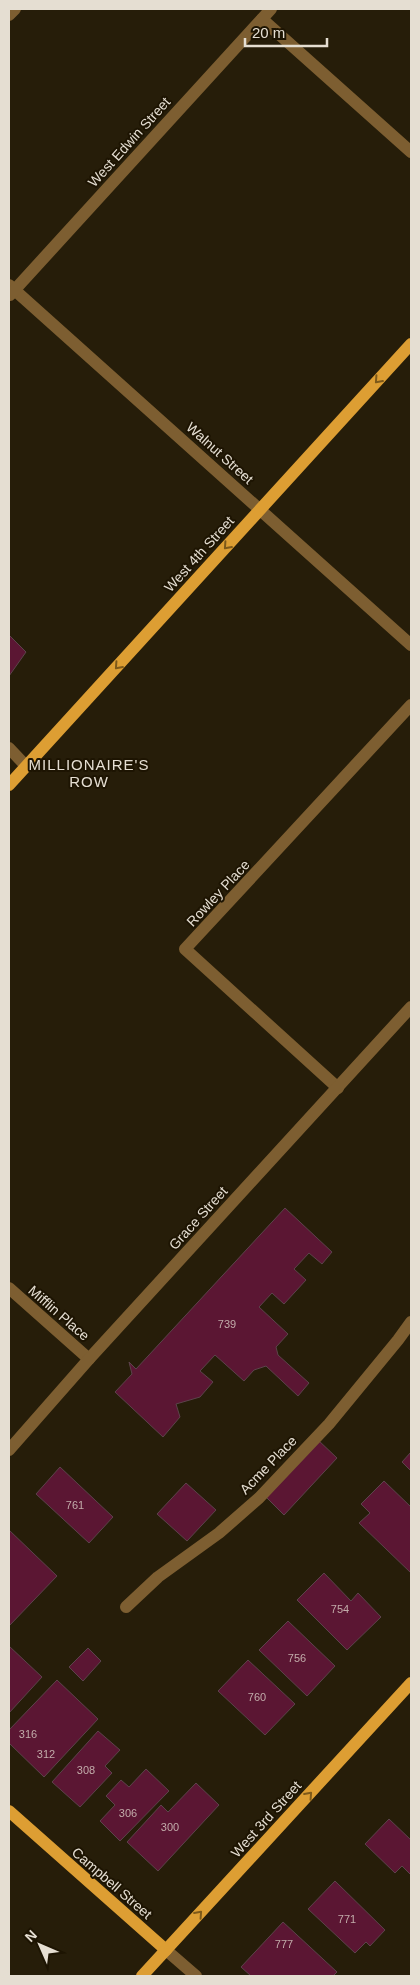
<svg xmlns="http://www.w3.org/2000/svg" width="420" height="1985" viewBox="0 0 420 1985" font-family="Helvetica,sans-serif">
<style>
.building{fill:#5b1633;stroke:#5c434b}
.lines{fill:none;stroke-linecap:round;stroke-linejoin:round}
.minor{stroke:#7d5e31;stroke-width:12}
.major{stroke:#dd9e33;stroke-width:12}
.oneway{stroke:#7d591a}
.labels{text-anchor:middle;dominant-baseline:central;stroke-width:4;stroke-linejoin:round;paint-order:stroke}
.number-label{font-size:11px;fill:#c2acaa}
.street-label{font-size:14px;fill:#e5ded2;stroke:#1d1402}
.neighbourhood-label{font-size:15px;letter-spacing:1px;fill:#e5ded2;stroke:#1d1402}
</style>
<rect width="100%" height="100%" fill="#261d09"/>
<!-- building -->
<g class="building">
<path d="M9,635L26,652L9,676Z"/>
<path d="M285,1208L332,1252L322,1264L309,1253L294,1269L306,1280L284,1304L272,1293L259,1307L288,1334L276,1347L278,1355L309,1383L298,1396L266,1366L254,1370L244,1381L215,1355L200,1371L213,1382L200,1397L176,1404L180,1417L163,1437L115,1392L132,1374L129,1362L136,1369Z"/>
<path d="M317,1439L337,1458L284,1515L264,1495Z"/>
<path d="M411,1452V1471L402,1462Z"/>
<path d="M60,1467L113,1517L89,1543L36,1494Z"/>
<path d="M384,1481L411,1507V1573L359,1523L370,1513L361,1504Z"/>
<path d="M186,1483L216,1510L187,1541L157,1514Z"/>
<path d="M9,1530L57,1576L9,1626Z"/>
<path d="M324,1573L351,1601L358,1593L381,1617L347,1650L297,1600Z"/>
<path d="M288,1621L335,1666L307,1696L259,1650Z"/>
<path d="M9,1646L42,1677L9,1713Z"/>
<path d="M88,1648L101,1661L83,1681L69,1667Z"/>
<path d="M248,1660L295,1704L265,1735L218,1691Z"/>
<path d="M57,1680L98,1719L44,1777L9,1743V1730Z"/>
<path d="M98,1731L120,1750L105,1766L112,1773L80,1807L52,1782Z"/>
<path d="M146,1769L169,1791L120,1841L100,1821L115,1805L106,1796L121,1780L129,1787Z"/>
<path d="M196,1783L219,1805L158,1871L127,1842L161,1805L168,1812Z"/>
<path d="M389,1819L411,1840V1875L402,1866L395,1873L365,1844Z"/>
<path d="M335,1881L385,1930L370,1946L366,1942L355,1953L308,1909Z"/>
<path d="M283,1922L337,1972L333,1976H251L241,1967Z"/>
</g>
<g class="lines">
<!-- minor -->
<g class="minor">
<path d="M9,15L15,9"/>
<path d="M262,19L411,152"/>
<path d="M9,285L411,645"/>
<path d="M10,295L271,9"/>
<path d="M9,748L26,766"/>
<path d="M338,1088L185,949L411,705"/>
<path d="M9,1288L89,1359"/>
<path d="M9,1450L89,1359L411,1007"/>
<path d="M126,1607L158,1577L219,1533L259,1498L329,1424L398,1340L411,1322"/>
<path d="M166,1950L196,1976"/>
</g>
<!-- major -->
<g class="major">
<path d="M9,785L411,344"/>
<path d="M9,1811L166,1950"/>
<path d="M142,1976L411,1683"/>
</g>
</g>
<!-- one-way arrows -->
<defs><path id="oneway-chevron" d="M-2-3.5L2.5 0L-2 3.5" fill="none" stroke-width="1.6" stroke-linecap="round" stroke-linejoin="round" transform="scale(1.25)"/></defs>
<g class="oneway">
<use href="#oneway-chevron" transform="translate(378 380) rotate(132)"/>
<use href="#oneway-chevron" transform="translate(227 546) rotate(132)"/>
<use href="#oneway-chevron" transform="translate(118 666) rotate(132)"/>
<use href="#oneway-chevron" transform="translate(309 1795) rotate(-48)"/>
<use href="#oneway-chevron" transform="translate(199 1914) rotate(-48)"/>
</g>
<g class="labels">
<!-- number labels -->
<g class="number-label">
<text x="227" y="1324">739</text>
<text x="75" y="1505">761</text>
<text x="340" y="1609">754</text>
<text x="297" y="1658">756</text>
<text x="257" y="1697">760</text>
<text x="28" y="1734">316</text>
<text x="46" y="1754">312</text>
<text x="86" y="1770">308</text>
<text x="128" y="1813">306</text>
<text x="170" y="1827">300</text>
<text x="347" y="1919">771</text>
<text x="284" y="1944">777</text>
</g>
<!-- street labels -->
<g class="street-label">
<text transform="translate(129 142) rotate(-48)">West Edwin Street</text>
<text transform="translate(220 453) rotate(42)">Walnut Street</text>
<text transform="translate(199 554) rotate(-48)">West 4th Street</text>
<text transform="translate(218 893) rotate(-47)">Rowley Place</text>
<text transform="translate(198 1218) rotate(-48)">Grace Street</text>
<text transform="translate(59 1313) rotate(41)">Mifflin Place</text>
<text transform="translate(268 1465) rotate(-46)">Acme Place</text>
<text transform="translate(266 1819) rotate(-48)">West 3rd Street</text>
<text transform="translate(112 1883) rotate(41)">Campbell Street</text>
</g>
<!-- neighbourhood labels -->
<g class="neighbourhood-label">
<text x="89" y="764">MILLIONAIRE'S<tspan x="89" dy="17">ROW</tspan></text>
</g>
</g>
<!-- border -->
<rect width="420" height="1985" fill="none" stroke="#e5ded2" stroke-width="20"/>
<!-- north arrow -->
<g transform="translate(40 1945) rotate(315)" stroke="#1d1402" stroke-width="4" paint-order="stroke">
<path d="M0-4L9 19L0 12L-9 19Z" fill="#e5ded2"/>
<text y="-8" font-size="14" font-weight="bold" text-anchor="middle" fill="#e5ded2">N</text>
</g>
<!-- scale -->
<path d="M245 38v8h82v-8" fill="none" stroke="#e5ded2" stroke-width="2.5"/>
<text x="252" y="38" font-size="15" fill="#e5ded2" stroke="#1d1402" stroke-width="4" paint-order="stroke">20 m</text>
</svg>
